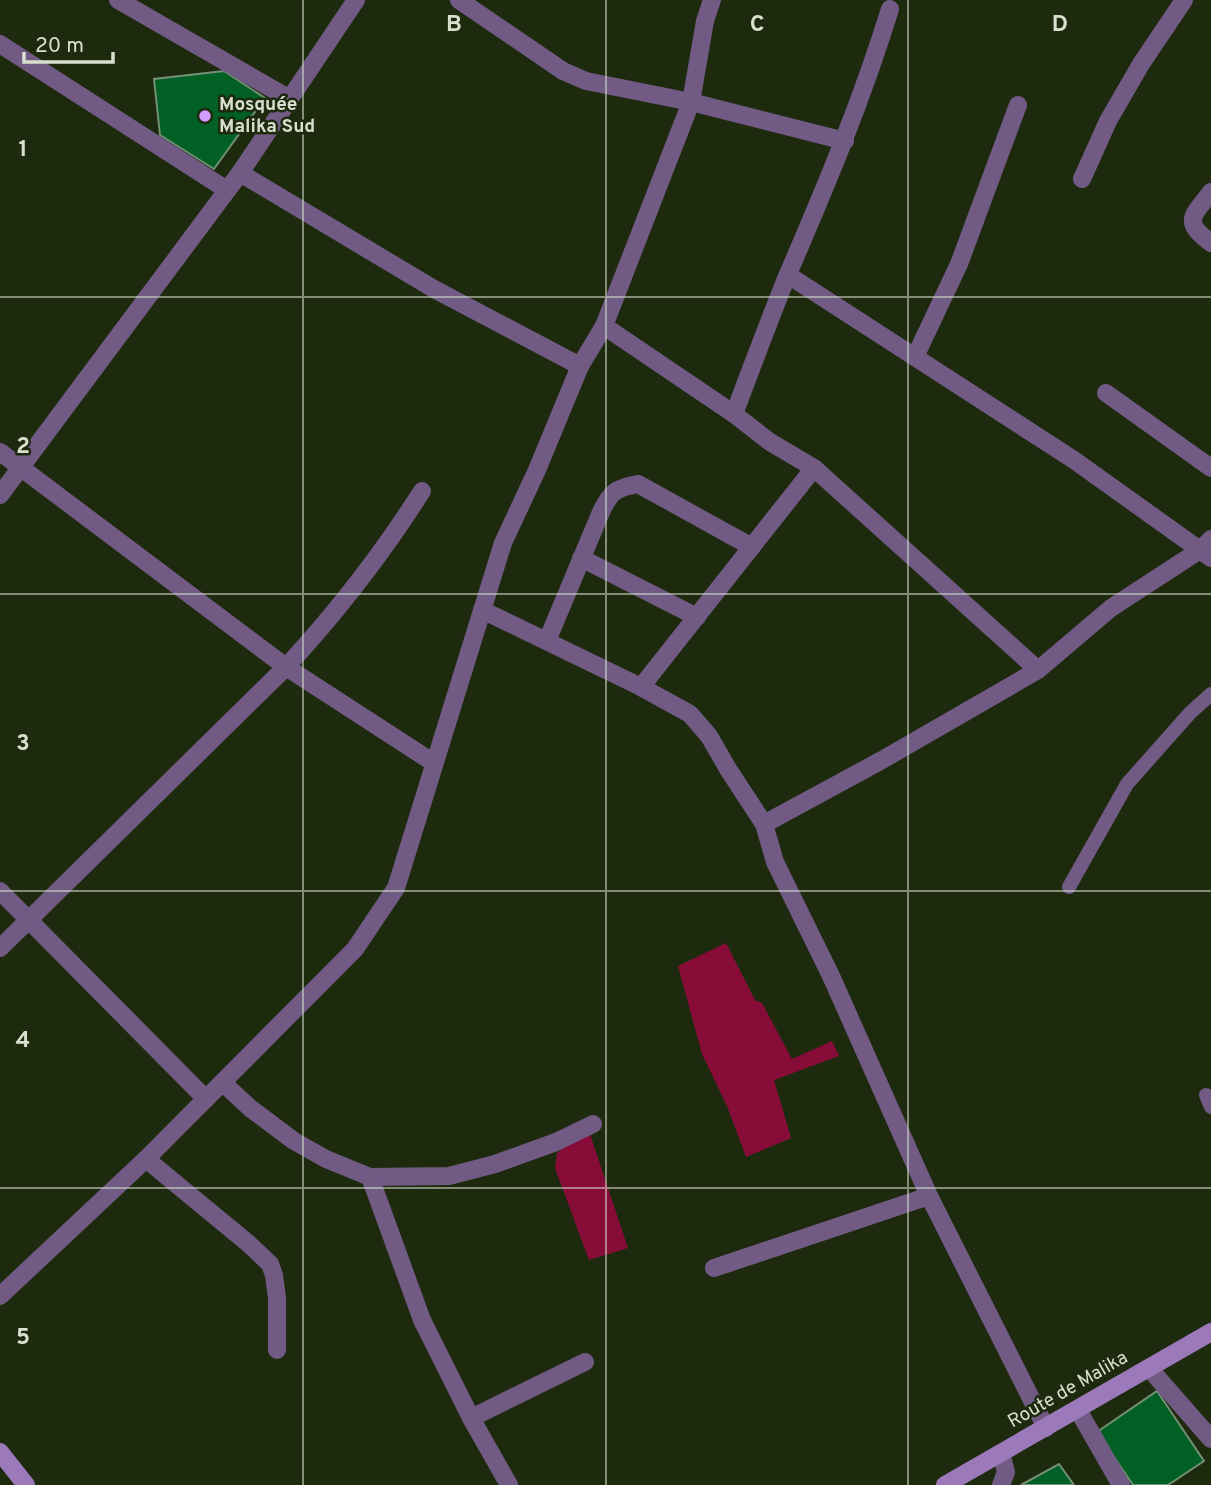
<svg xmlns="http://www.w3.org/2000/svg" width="1211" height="1485" viewBox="0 0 1211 1485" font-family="Overpass,sans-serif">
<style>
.water{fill:#870d38}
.building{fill:#016024;stroke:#739076;stroke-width:2}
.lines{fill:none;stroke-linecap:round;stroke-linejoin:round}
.lane{stroke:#715b85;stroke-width:14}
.street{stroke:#715b85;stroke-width:18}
.secondary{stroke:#9c79bb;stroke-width:18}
.grid{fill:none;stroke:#d7dfce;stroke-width:2;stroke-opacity:0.55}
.poi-dot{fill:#d19dfe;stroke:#1e2a0e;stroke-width:2.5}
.labels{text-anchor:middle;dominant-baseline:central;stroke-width:5;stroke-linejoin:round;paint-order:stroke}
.poi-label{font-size:19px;font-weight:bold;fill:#d7dfce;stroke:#1e2a0e;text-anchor:start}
.street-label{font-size:19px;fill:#d7dfce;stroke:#1e2a0e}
.grid-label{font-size:23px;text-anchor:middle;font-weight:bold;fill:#d7dfce;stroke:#1e2a0e;stroke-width:5;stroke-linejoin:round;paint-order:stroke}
</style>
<rect width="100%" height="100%" fill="#1e2a0e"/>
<!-- water -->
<g class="water">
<path d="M726,943L755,1000L762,1003L792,1059L832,1041L839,1056L774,1080L791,1138L746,1157L727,1106L702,1054L678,966Z"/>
<path d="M588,1128L628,1248L589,1260L555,1168L557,1153Z"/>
</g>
<!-- building -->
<g class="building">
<path d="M224,71L265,98L214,169L160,135L154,79Z"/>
<path d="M1157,1391L1204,1461L1168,1485H1133L1097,1432Z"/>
<path d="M1059,1464L1074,1485H1021Z"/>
</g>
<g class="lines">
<!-- lane -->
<g class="lane">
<path d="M1069,887L1127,784L1190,713L1211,694"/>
<path d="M1206,1095L1211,1107"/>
</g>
<!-- street -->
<g class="street">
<path d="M118,0L290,99"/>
<path d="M459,0L563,71L586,81L691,102L845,141"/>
<path d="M0,44L227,190"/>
<path d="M240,173L434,289L580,366"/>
<path d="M1082,179L1108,121L1141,64L1184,0"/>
<path d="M1211,192C1192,217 1182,221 1211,243"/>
<path d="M788,275L1074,460L1211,558"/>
<path d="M604,326L734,414L770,442L814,468L1038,670"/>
<path d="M915,357L959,264L1018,105"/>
<path d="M1106,393L1211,468"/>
<path d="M734,414C752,367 769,320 788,274C826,186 862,100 890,9"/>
<path d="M0,452L286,667L434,763"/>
<path d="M0,495L240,173L356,0"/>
<path d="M581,558L697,617"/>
<path d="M482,610L641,687L690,714L709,736L728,769L764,824L775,862L831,976L929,1196L1046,1428"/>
<path d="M547,641L601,512C611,491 616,488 638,484L752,547"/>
<path d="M641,687L814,468"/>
<path d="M764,824L882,760L1038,670L1111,608L1200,550L1211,539"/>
<path d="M0,891L206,1099"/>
<path d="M0,948L286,667C337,612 382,554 422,491"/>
<path d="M223,1083L250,1108L294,1141L326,1159L370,1177L449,1176L495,1164L556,1142L593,1124"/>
<path d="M146,1159L249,1244L270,1264L274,1275L277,1298V1350"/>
<path d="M370,1177L422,1320L471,1418L509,1485"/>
<path d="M714,1268L929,1196"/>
<path d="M0,1296L146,1159L355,949L396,888L503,543L537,470L580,366L604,326L691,102L705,21L712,0"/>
<path d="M1149,1368L1211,1439"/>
<path d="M1078,1410L1121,1485"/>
<path d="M471,1418L585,1362"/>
<path d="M1001,1453L1006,1472L1001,1485"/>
</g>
<!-- secondary -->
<g class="secondary">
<path d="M0,1452L26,1485"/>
<path d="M945,1485L1211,1332"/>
</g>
</g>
<!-- grid -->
<path class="grid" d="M303,0V1485M606,0V1485M908,0V1485M0,297H1211M0,594H1211M0,891H1211M0,1188H1211"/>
<!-- markers -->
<circle class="poi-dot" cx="205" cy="116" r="7"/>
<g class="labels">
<!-- poi labels -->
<g class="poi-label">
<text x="219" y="105">Mosquée<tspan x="219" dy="22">Malika Sud</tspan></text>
</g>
<!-- street labels -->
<g class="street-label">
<text transform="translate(1068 1390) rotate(-30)">Route de Malika</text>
</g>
</g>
<g class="grid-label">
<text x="454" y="31">B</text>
<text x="757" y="31">C</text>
<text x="1060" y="31">D</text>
<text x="23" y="156">1</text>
<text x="23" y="453">2</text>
<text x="23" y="750">3</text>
<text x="23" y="1047">4</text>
<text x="23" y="1344">5</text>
</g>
<!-- scale -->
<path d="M24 52v10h89v-10" fill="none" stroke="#d7dfce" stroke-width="3.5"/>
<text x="35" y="52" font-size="21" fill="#d7dfce" stroke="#1e2a0e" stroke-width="5" paint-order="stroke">20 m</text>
</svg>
